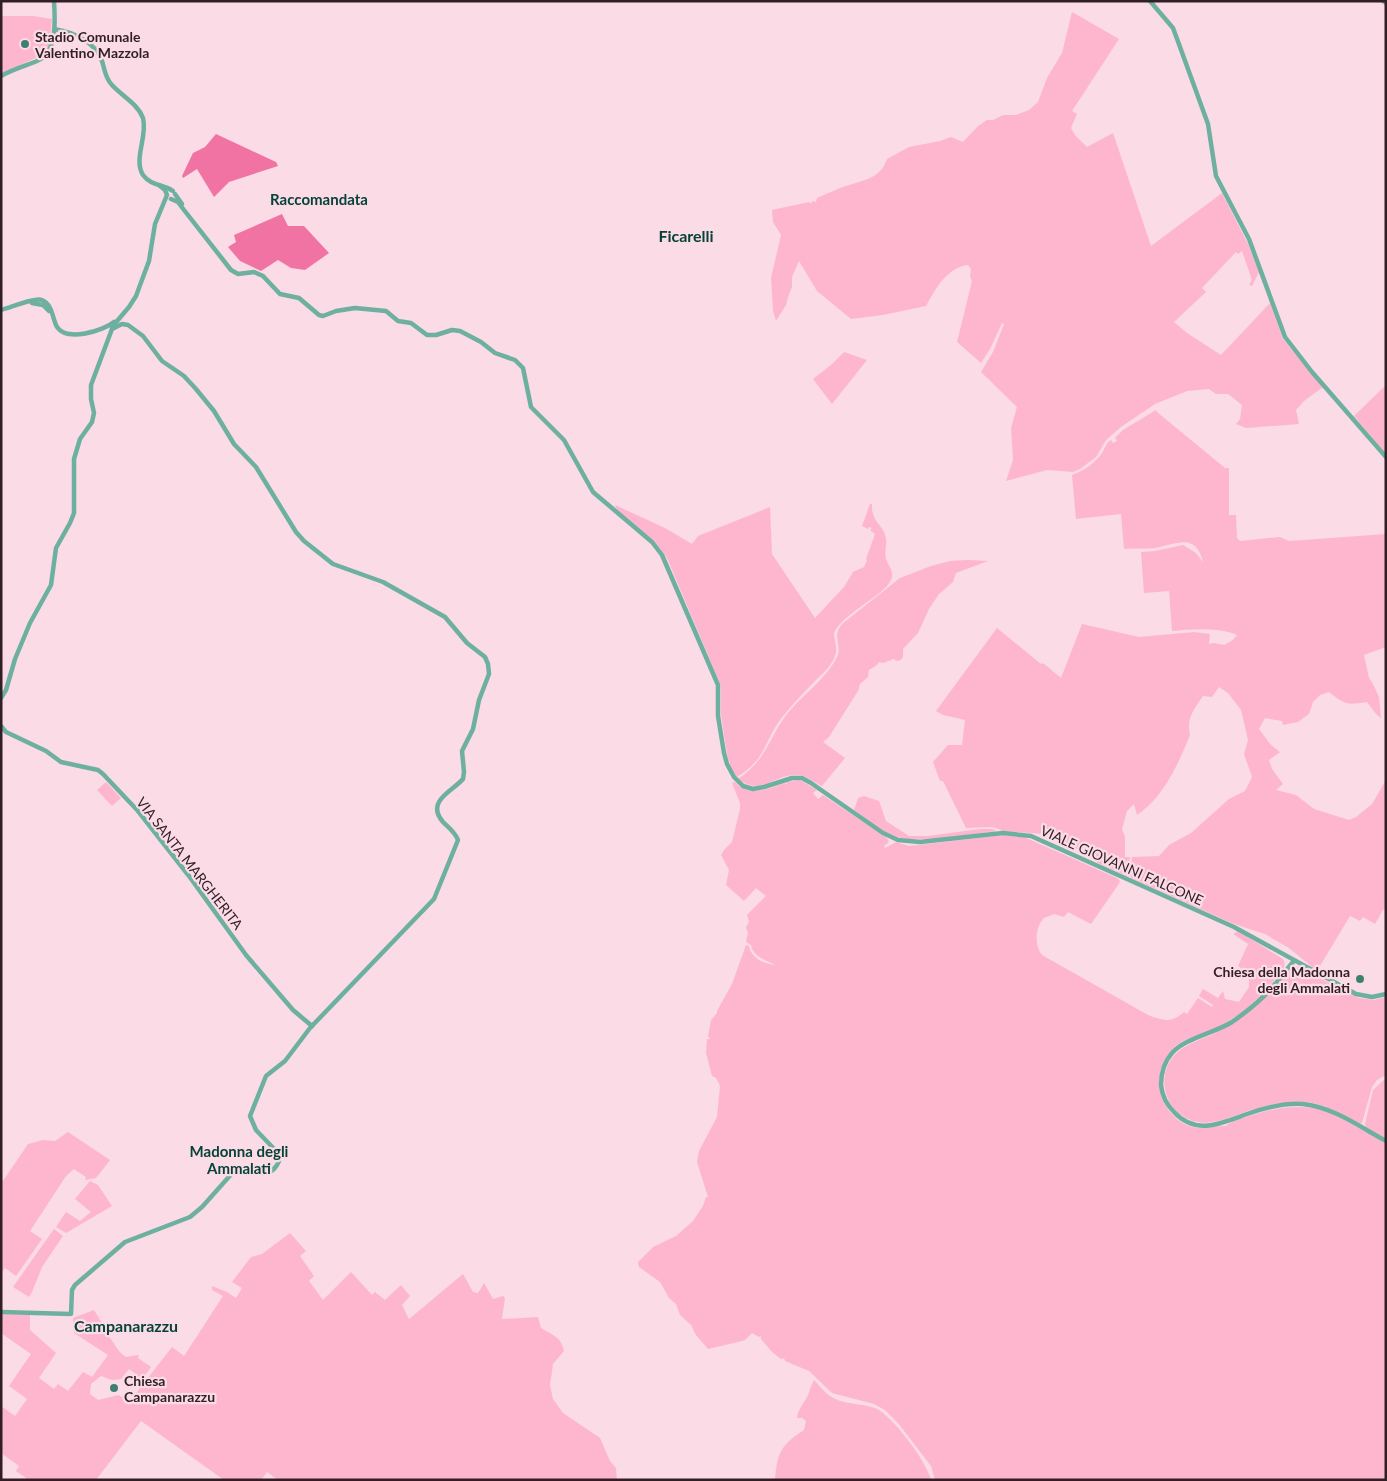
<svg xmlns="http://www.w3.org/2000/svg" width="1387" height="1481" viewBox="0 0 1387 1481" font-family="Lato,sans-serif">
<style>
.green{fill:#fdb6ce}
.forest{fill:#f173a4}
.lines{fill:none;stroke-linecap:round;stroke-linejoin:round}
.minor{stroke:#6db0a0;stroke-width:4.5}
.poi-dot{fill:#3d7f71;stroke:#fbdbe5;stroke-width:2}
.labels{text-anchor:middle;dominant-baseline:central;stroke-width:4.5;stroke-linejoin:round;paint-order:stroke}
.poi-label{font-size:14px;font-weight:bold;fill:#321f26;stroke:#fbdbe5;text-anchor:start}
.street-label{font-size:14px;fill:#321f26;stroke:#fbdbe5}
.neighbourhood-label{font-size:15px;font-weight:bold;fill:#064237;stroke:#fbdbe5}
.quarter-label{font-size:16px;font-weight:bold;fill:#064237;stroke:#fbdbe5}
</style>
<rect width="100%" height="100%" fill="#fbdbe5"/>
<!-- green -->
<g class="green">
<path d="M1072,12L1119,39L1072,111L1077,114L1071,128L1075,135L1087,147L1113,133L1151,246L1222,193L1248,244L1259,272L1252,286L1249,285L1252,280L1242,251L1238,254L1236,252L1202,288L1206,292L1174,322L1187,333L1221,355L1270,303L1283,339L1323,387L1304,401L1296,410L1299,424L1246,428L1236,424L1240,419L1242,405L1228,394H1216L1209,389L1187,391L1155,404L1121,427L1106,440L1096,457L1080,469L1073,472L1047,470L1006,481L1013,460L1011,428L1017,407L981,372L993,352L1004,324L1002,323L990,349L981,363L957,342L972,281L970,277L971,269L968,265C947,267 935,290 926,306L883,315L851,319L817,291L799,261L792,277V287L788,297L786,305L776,321L773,311L771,278L781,235L773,222L772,210L809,202L811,204L812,201L816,202L817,198C827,194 836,189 846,186C864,180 880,179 887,159L909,147L940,141L951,137L963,142L978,126L987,120H993L1003,115H1016L1029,110L1038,102L1047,78L1062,53Z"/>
<path d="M1,16H33L52,19L49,46L42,55L1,74Z"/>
<path d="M844,352L867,360L832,404L813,379L831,365Z"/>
<path d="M1386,385V454L1354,416Z"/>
<path d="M1156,410L1157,412L1225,468H1229V515H1236L1237,538L1240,541L1280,537L1289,541L1386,534V647L1364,655L1369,678L1373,684L1379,697L1381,718L1376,714L1367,702C1347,705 1345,705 1329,692L1320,695L1313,702L1309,714L1298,722L1283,725L1282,721L1265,718L1259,729L1271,745L1280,752L1269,760L1272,769L1283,784L1276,790L1296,795L1314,809L1349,820L1356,817L1372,804L1386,780V909L1383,910L1375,924L1363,917L1360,921L1350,916L1317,971L1289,948L1265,934L1234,924L1131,878L1130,874L1132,857L1159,856L1169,845L1191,833L1229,799L1245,791L1252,777L1244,754L1248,740L1241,710L1228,693L1219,687L1212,697L1203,696C1194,709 1186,719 1190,735C1178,764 1164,797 1137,815L1134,804L1127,811L1122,829L1125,837V857H1130L1127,876L1098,863L1071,845L1046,834L1003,831L993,827L966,828L943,781H940L933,762L948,745H962L965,720L943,715L936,711L997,628L1041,664L1043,663L1061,678L1082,624L1139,637L1194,632L1210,634L1209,644L1214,643L1224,645L1233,640L1237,635C1220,627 1191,629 1172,631L1169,591L1144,593L1141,552L1155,551L1183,545L1196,553L1203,562C1196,532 1176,544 1155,548C1145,549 1134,548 1124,549L1121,514L1076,519L1072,475C1084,471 1095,463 1102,453C1105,448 1106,443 1111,440L1113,443L1117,441L1115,438L1123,430Z"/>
<path d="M870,504H872C871,523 884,524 886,539C887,546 884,552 886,559C888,565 893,570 892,577C889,594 843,612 834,633C834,640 838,648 835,656C831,667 822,674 814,682C802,694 790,707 780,720C763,744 766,759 737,777L729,764L730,762L728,760L727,754L721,715V686L667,558L653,540L619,512L616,508L615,505L665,528L692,544L698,536L770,507L772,554L815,618L844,587L853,572L864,567L867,560L866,559L875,534L870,530L872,528L869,527L868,529L862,526Z"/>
<path d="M968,560L988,561L956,573L953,582L939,594L929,609L918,633L903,649V657L901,660L896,661L894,659L883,663L879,662L877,665L869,670L868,677L860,684L858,691L829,737L823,742L845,758L822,786C814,783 807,775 797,775C773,774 762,797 738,779C765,761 767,743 784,718C800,696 825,681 837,657C843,644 831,638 842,624L900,578L931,566L950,561Z"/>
<path d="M800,780L817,790L813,793L818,799L823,795L887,838L889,842L884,846L885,848L896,842L909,846L1004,835L1024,837L1117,878L1120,881L1118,885L1091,924L1068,912L1064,917L1054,914L1044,918C1035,927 1034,946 1042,955L1148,1015C1163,1021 1172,1023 1184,1012L1187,1014L1198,998L1212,1007L1213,1005L1199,996L1203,989L1218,998L1223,991L1225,999L1239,1002L1249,987V974L1238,966L1248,944L1233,934L1238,931L1283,959C1287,967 1282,972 1276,978C1259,1001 1235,1020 1208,1032C1198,1036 1186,1038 1177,1045C1149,1067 1156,1113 1189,1126C1204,1131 1214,1125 1226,1126L1228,1124C1257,1112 1295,1100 1328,1112C1348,1120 1367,1133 1386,1144V1480H935L931,1466L898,1423L885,1410L874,1404L832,1393L809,1371L785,1361L784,1358L781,1359L772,1352L761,1339V1336L759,1337L752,1333L745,1340L738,1342L708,1349L696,1335L691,1325L680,1315L676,1304L669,1298L660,1282L639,1267L638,1262L653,1247L676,1236L693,1221L703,1206L706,1197H708L697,1162L699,1151L717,1117L720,1086L716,1078L712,1076L706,1053L707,1039H710L708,1036L711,1020L717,1013V1011L732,984L746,945L749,946C751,958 764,964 775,965C766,960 753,957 751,945L746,942L748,933L746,927L749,922L747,915L766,896L756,888L744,901L726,885L729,870L721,855L724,850L732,842L740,809V803L732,783L735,782C750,798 767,789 785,783L786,785L787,782Z"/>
<path d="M106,782L121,798L112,806L97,790Z"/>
<path d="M864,796L879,801L886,821L909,836H928L980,829H992L997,831C974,834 917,844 897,837C881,832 867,819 854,810L858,798Z"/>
<path d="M1295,967L1300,968L1359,998L1374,1000L1386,997V1075L1377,1080L1372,1087L1362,1123L1360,1124C1342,1114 1324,1103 1304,1102C1287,1101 1268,1105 1251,1110C1228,1117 1206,1131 1183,1116C1176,1112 1170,1105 1167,1096C1162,1083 1164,1068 1173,1057C1185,1042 1209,1038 1225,1028C1251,1013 1271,993 1289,970Z"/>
<path d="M1386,1078V1139L1366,1128L1365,1124L1373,1090Z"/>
<path d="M68,1132L110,1160L96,1178L85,1180L86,1177L74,1169L66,1176L30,1231L42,1239L16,1276L5,1268L1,1273V1181H3L28,1144L43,1140L55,1141Z"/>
<path d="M90,1181L98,1185L112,1206L66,1233L56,1227L66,1212L80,1221L91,1212L75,1199Z"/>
<path d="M54,1229L63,1236L42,1267L32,1292L29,1297L13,1287Z"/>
<path d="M290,1233L306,1251L300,1256L314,1276L309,1281L323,1300L351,1272L372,1295L375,1292L385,1300L401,1285L410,1296L402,1305L409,1319L463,1274L473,1292L478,1293L484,1283L493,1299L503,1296L505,1298L502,1319L538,1317L541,1328C553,1336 561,1336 564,1351L553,1364L550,1385L553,1399L563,1413L600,1438L610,1461L616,1468L617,1480H278L267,1472L261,1480H224L141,1421L96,1480H25L26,1478L16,1471L19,1466L1,1453V1406L15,1416L27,1399L9,1386L31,1354L1,1333V1314L30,1315V1330L56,1353L39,1378L54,1389L58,1384L68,1391L83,1372L92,1377L108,1355L74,1333L73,1318L94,1310L102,1323L101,1330C113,1336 115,1351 126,1357L139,1355L138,1358L151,1367L142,1379L129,1369L121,1379L112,1380L101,1376L91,1384L90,1394L98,1400L118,1395L130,1401L172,1347L184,1356L223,1296L212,1290V1286L227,1292L236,1298L242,1288L232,1282L251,1257L262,1254Z"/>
<path d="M814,1380C819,1385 824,1392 830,1396C843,1405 861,1403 875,1408C892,1415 927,1462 931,1480H775C777,1453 781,1445 804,1430L806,1421L802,1418H797C798,1409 804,1403 808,1395C810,1390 811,1385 814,1380Z"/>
</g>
<!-- forest -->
<g class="forest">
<path d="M216,134L276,162L278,166L229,182L214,197L197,169L183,178L182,176L193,153L205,147Z"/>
<path d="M282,214L288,226H304L329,253L305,270L291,268L278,260L261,271L240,261L228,247L236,242L234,235Z"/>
</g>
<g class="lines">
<!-- minor -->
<g class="minor">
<path d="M1150,1L1173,28L1176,36L1208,124L1216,176L1249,239L1285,337L1312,372L1386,457"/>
<path d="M1383,1L1386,3"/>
<path d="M54,29C72,32 95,41 102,61C105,70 105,78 112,85C122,96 138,104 143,118C148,136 133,159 143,175C151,186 163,184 173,191"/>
<path d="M1,76C13,69 25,66 37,61C58,52 55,20 54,1"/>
<path d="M175,194L182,204"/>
<path d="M171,199L178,202L184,210L231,270L238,274L254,272L263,276L280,294L299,298L319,315L323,316L336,311L355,308L386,311L398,321L411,323L427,335H436L452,330L460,331L481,342L495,353L515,360L523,368L531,407L564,440L593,492L652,542L662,555L718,685V716L724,753L727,764L734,777L743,786L753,789L764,787L792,778H802L811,783L883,833L898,840L920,842L1003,833L1031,836L1234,927L1356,994L1372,997L1386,994"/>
<path d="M32,303L43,305L49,311"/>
<path d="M1,310C10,308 35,297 42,300C53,305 52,318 57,327C67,342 103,331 114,322"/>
<path d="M112,327L129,307L136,296L149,261L155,224L167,195L165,190L160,186"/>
<path d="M112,329L122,324L128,325L143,336L162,361L184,376L196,389L214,411L234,444L256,467L296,532L304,541L333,564L383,582L445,617L467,643L485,657L488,664L489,674L479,700L473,729L462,751L464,772L463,779C453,791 425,801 443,822C449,828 455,832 458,840L434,899L310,1028L285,1061L266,1076L250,1116L256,1130L279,1154C280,1158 280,1161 277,1165C266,1183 246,1166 230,1174"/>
<path d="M1,698L6,690L15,659L30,623L51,585L56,548L70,523L74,513V459L80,439L92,422L94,413L91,399V385L112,329"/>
<path d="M1,726L6,732L46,751L61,762L98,770L103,774L138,811L189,876L246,955L293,1010L312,1026"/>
<path d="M1294,961C1287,968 1282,977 1275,984C1263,999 1248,1011 1232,1022C1215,1033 1185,1038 1172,1053C1164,1062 1161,1073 1161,1085C1162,1095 1167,1105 1174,1112C1196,1136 1222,1123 1247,1114C1264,1108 1286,1103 1303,1104C1333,1107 1360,1127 1386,1141"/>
<path d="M1,1312L71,1314L72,1290L75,1285L125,1242L190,1217L202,1207L235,1170L244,1168L251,1172"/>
</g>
</g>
<!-- markers -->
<g class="poi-dot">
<circle cx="25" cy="44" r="5"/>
<circle cx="1360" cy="979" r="5"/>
<circle cx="114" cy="1388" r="5"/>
</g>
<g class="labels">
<!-- poi labels -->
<g class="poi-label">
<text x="35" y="36">Stadio Comunale<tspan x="35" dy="16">Valentino Mazzola</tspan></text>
<text x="1350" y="971" text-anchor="end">Chiesa della Madonna<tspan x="1350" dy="16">degli Ammalati</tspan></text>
<text x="124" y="1380">Chiesa<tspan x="124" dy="16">Campanarazzu</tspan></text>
</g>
<!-- street labels -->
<g class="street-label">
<text transform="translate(190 863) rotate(52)">VIA SANTA MARGHERITA</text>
<text transform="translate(1122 865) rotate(24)">VIALE GIOVANNI FALCONE</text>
</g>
<!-- neighbourhood labels -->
<g class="neighbourhood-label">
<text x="319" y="199">Raccomandata</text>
<text x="239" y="1151">Madonna degli<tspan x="239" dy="17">Ammalati</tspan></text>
</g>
<!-- quarter labels -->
<g class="quarter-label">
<text x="686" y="235">Ficarelli</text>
<text x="126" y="1325">Campanarazzu</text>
</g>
</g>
<!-- border -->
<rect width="1387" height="1481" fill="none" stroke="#321f26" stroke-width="5"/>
</svg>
